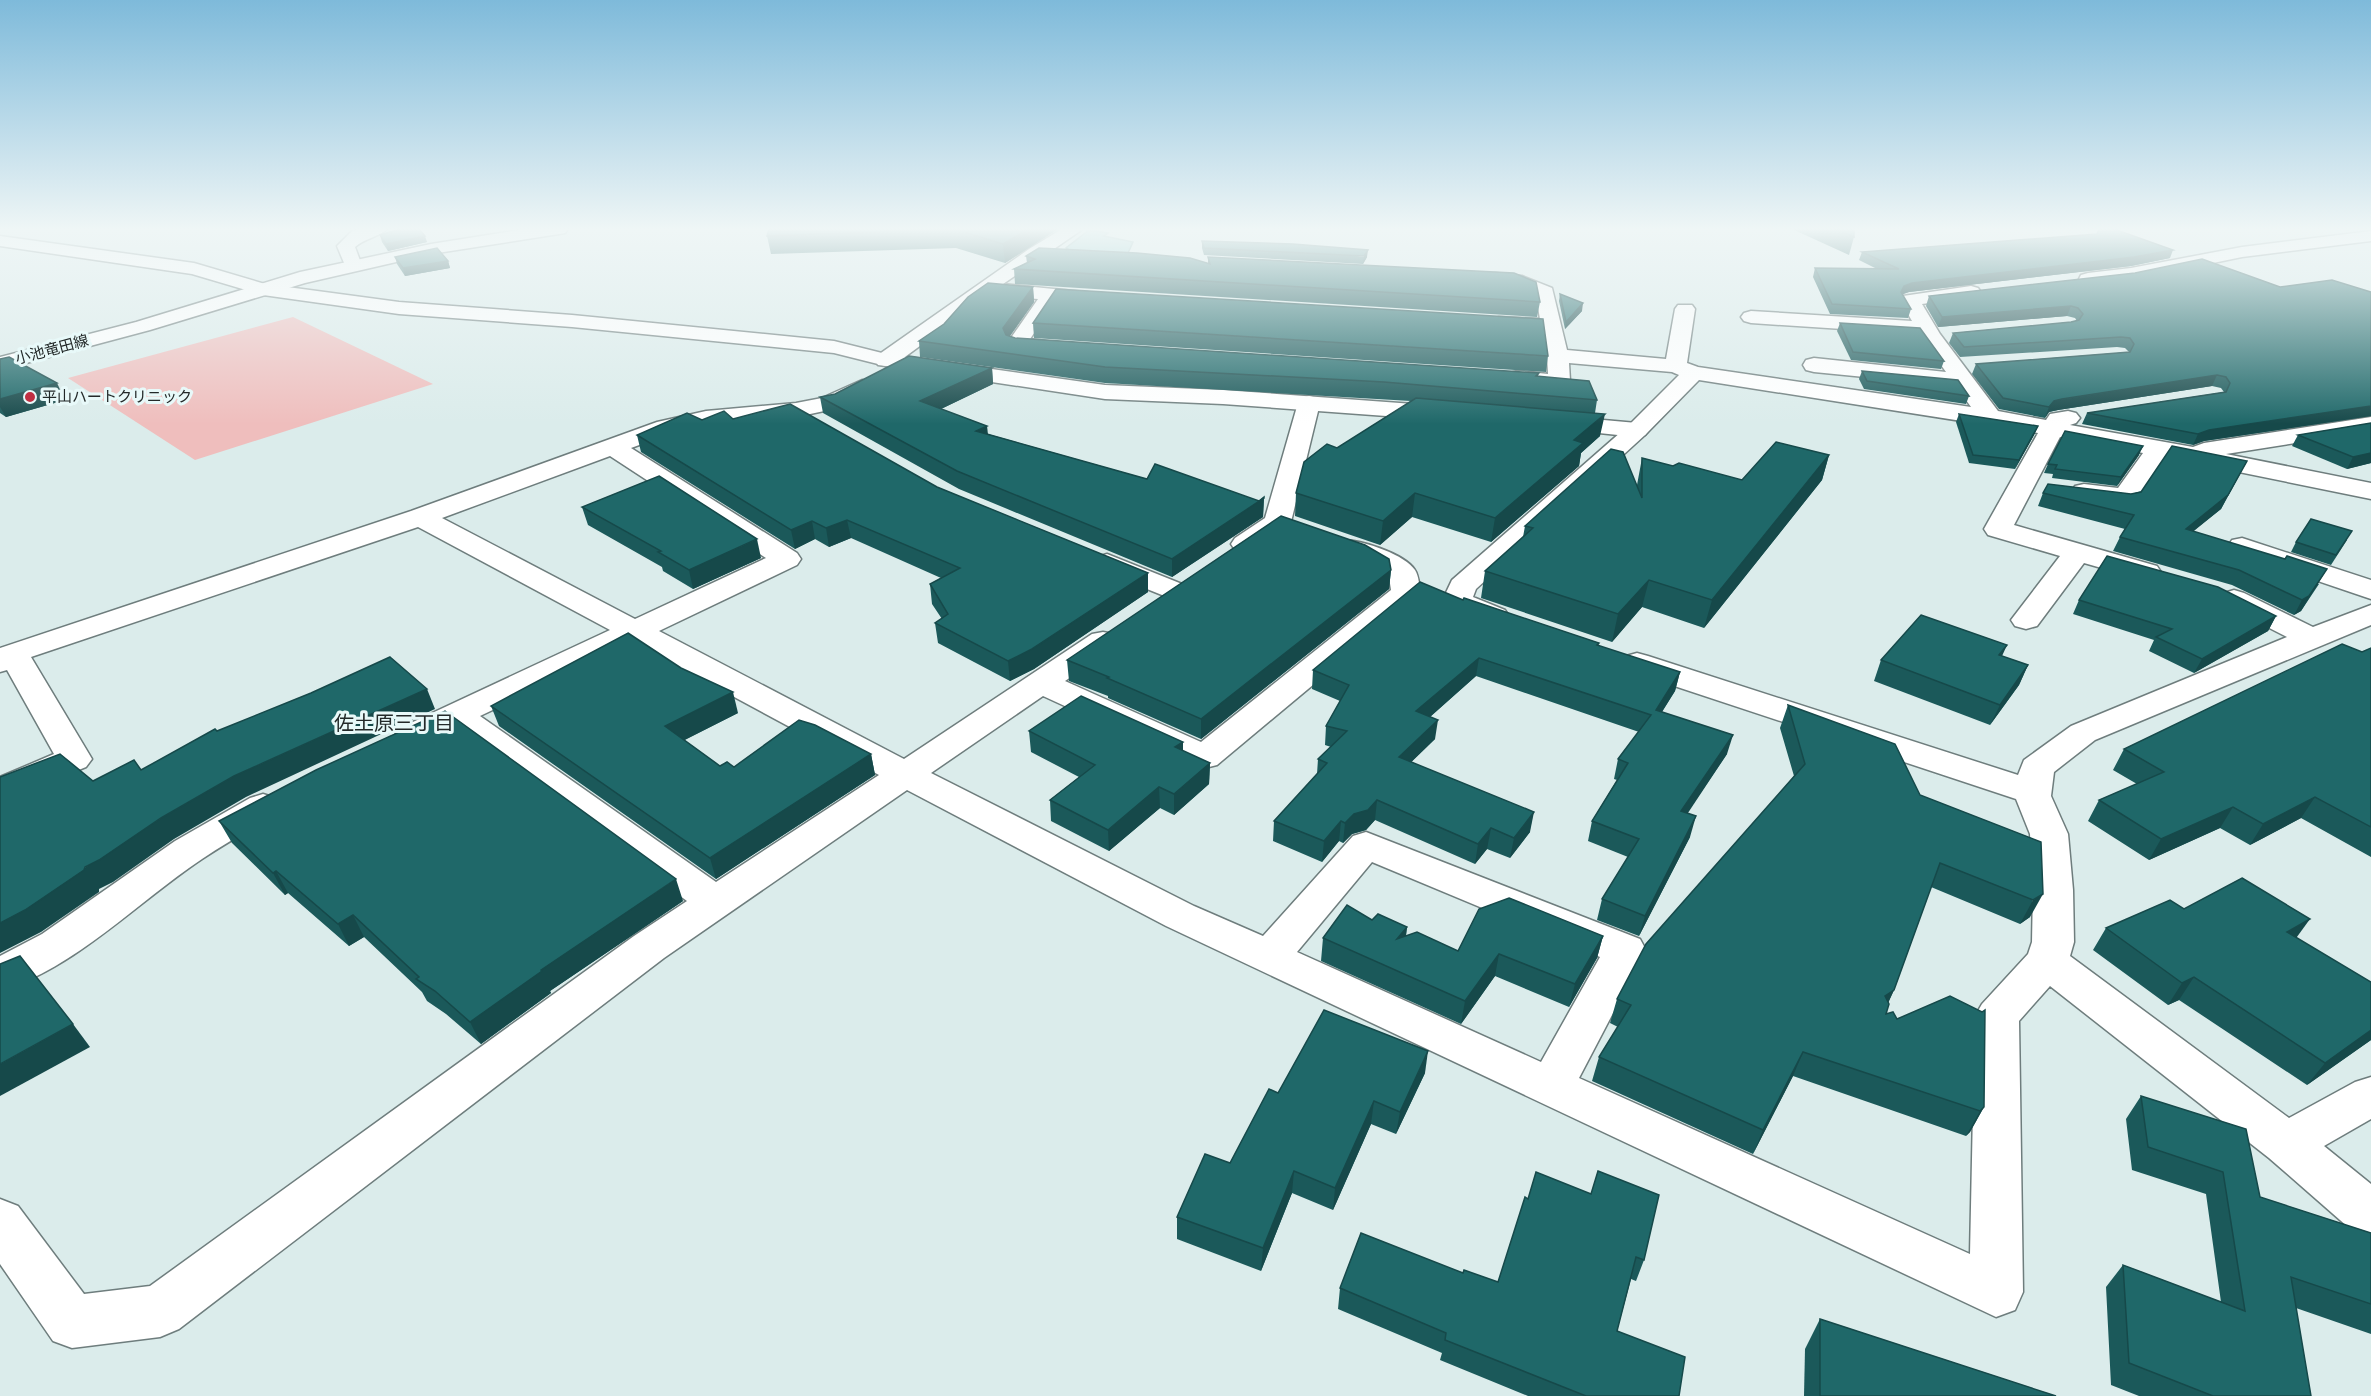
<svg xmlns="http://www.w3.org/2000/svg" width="2371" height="1396" viewBox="0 0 2371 1396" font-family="'Source Sans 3','Noto Sans JP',sans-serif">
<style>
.green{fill:#efbebd}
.water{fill:#7fc4c4;stroke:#639696;stroke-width:1.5}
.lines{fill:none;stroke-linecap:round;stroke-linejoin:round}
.minor-casing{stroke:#6e7d7d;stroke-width:3}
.tertiary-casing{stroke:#6e7d7d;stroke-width:3}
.secondary-casing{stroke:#6e7d7d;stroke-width:3}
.minor{fill:#fff;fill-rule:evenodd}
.tertiary{fill:#fff;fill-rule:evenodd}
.secondary{fill:#fff;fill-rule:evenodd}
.wall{fill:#1b595a}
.shaded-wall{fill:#16494a}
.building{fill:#1f6869;stroke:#16494a;stroke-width:1.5}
.poi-dot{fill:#c02f42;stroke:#e8f9f9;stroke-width:2}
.labels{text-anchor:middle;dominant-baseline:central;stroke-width:6;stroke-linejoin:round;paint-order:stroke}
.far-street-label{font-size:15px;fill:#232929;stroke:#e8f9f9}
.far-poi-label{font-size:15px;fill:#232929;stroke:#e8f9f9;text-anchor:start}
.neighbourhood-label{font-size:20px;fill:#232929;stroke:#e8f9f9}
</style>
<rect width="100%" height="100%" fill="#dbeceb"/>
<!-- green -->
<path class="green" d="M293,317L433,384L195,460L68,378Z"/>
<!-- water -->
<path class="water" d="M1089,230L1108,233L1104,236L1133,242L1128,253L1071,251L1066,248Z"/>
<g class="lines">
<!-- minor casing -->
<g class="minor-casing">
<g id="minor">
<path d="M360,229H387C379,237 365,238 355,247L362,266L359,270H347L337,246L352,231Z"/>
<path d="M1062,229H1083L1003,284L1104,294L1107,298L1104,302L1097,304L1057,300L1030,339L1061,343L1065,347L1061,351L1054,353L1009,349L1006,345L1038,299L989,295L894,365L886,366L878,365L875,360L878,355L1029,249Z"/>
<path d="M2371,231V241L2242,257L2131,280L2088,285L2081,283L2079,279L2081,275L2088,273L2131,268L2242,247Z"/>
<path d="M1495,273L1522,276L1552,288L1567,350L1666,359L1675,309L1678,305H1692L1695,309L1687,363L1698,367L1971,407L1956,386L1814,372L1806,370L1803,365L1806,360L1814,358L1946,372L1919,334L1751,323L1744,321L1741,317L1744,313L1751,311L1912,321L1900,300L1903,296L1971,286L1978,288L1981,292L1978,296L1922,304L1940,334L1998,411L2046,420L2050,414L2068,411L2076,413L2080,418L2076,423L2070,425L2193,447L2204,443L2371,417V431L2226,454L2371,483V499L2165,457L2134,503C2116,507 2093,502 2075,498L2071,492L2075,486L2084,484L2118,488L2143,453L2060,437L2014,525L2157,566L2161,572L2157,578L2147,581L2084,563L2037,626L2026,629L2015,626L2011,620L2060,556L1988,535L1984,529L2038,433L1699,380L1645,435L1476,589L1473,597L1505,610L1509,616L1505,622C1489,626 1452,615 1442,601L1452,580L1629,425L1679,375L1672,372L1569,363L1570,381L1567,386L1559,388L1510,383L1507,378L1510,373L1518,371L1548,374L1547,356L1542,332L1492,327L1489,323L1492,319L1499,317L1540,319L1536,295L1512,285L1488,283L1486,279L1488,275Z"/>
<path d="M862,380L870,382L873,387L870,392L829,410L796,417L706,425L672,433L631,448L797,553L801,559L797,565L659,631L904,759L1092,634L1103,632L1114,634L1119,641L1114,648L1065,681L1201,742L1391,590L1389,577L1364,562L1338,553L1334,547L1338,541C1356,537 1405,554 1415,570C1419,576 1419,586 1421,593L1416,599L1217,765L1205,768L1193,765L1043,696L931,773L1194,906L1263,936L1353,836L1366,832L1640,939L1646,950L1579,1078L1970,1254L1975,1016L1982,1004L2028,954L2032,942L2033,890L2030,834L2016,799L1626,670L1621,663L1626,656L1637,653L1648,656L2018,775L2024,760L2071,726L2287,637L2224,605L2219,599L2224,593L2234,590L2244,593L2313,627L2371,605V625L2095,740L2054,772L2051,796L2068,834L2073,890L2074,942L2070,956L2289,1118L2355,1082L2371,1077V1119L2324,1146L2371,1184V1243L2353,1236L2348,1227L2269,1158L2050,986L2019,1021L2023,1292L2015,1310L1996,1317L1166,926L907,790L664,958L179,1329L160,1337L72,1348L53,1341L0,1264V1199L18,1206L84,1294L150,1286L634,936L687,901L453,729C435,737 420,747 400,742L395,735L400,728L610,630L418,527L31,657L92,759L86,767L0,802V777L54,754L7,670L0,672V648L411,511L657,422L706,411L796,403L822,398ZM610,456L766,558L635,619L442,518ZM634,643L879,775L716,882L480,716ZM1372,862L1600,957L1541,1062L1297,952Z"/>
<path d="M1309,396L1317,398L1320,403L1291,522C1284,531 1256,552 1245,552C1242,552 1238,551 1235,550L1231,544L1235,538L1265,518L1298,403L1301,398Z"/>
<path d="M2242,538L2371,580V599L2232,552L2228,546L2232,540Z"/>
<path d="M1107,554L1187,586L1192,592L1187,598L1177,601L1097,569L1093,563L1097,557Z"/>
<path d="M263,794L276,798L281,806L276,814C251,829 226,843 202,859C136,903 77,967 0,991V956L42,934L175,841L250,798Z"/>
</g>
</g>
<!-- tertiary casing -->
<g class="tertiary-casing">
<g id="tertiary">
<path d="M0,236L194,263L265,284L399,302L572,315L834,341L886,354L1105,385L1223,390L1441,406L1449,408L1453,413L1449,418L1441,420L1223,404L1105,399L886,366L834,353L572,327L399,314L263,295L192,274L0,246Z"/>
<path d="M1559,416L1637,423L1645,425L1649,430L1645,435L1637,437L1551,428L1547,423L1551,418Z"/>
</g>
</g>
<!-- secondary casing -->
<g class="secondary-casing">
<path id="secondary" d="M526,229H568L565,233L559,234L431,254L305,283L150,330L0,370V357L136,322L300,272L431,244Z"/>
</g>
<!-- minor -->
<use href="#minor" class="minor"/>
<!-- tertiary -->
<use href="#tertiary" class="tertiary"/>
<!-- secondary -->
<use href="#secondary" class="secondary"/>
</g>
<!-- wall -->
<g class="wall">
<path d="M769,229H1058L1005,263L956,248L771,254L767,236Z"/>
<path d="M1792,229H1854V237L1849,255Z"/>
<path d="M380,235L427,242L388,251L382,242Z"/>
<path d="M1202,241L1367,257L1363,264L1204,255L1202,248Z"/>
<path d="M1862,252L2170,258L2131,266L1909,292L1902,294L1911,309L1908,318L1830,314L1813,277L1815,268L1877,269L1859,260Z"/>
<path d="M1026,256L1208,263V257L1540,302L1537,317L1015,284L1014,269L1027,263Z"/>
<path d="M395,257L448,261L450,268L405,276L397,264Z"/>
<path d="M1033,287L1034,302L1010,336L1015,338L1539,373L1538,376L1597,400L1595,413L1600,436L1581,453L1579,466L1491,542L1412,517L1380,545L1295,516L1296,493L1337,448L1411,401L1105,383L920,357L919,341Z"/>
<path d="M2280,287L2371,292V416L2204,441L2193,445L2082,424L2087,413L2224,392L2221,388L2212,386L2058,410L2049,412L2045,418L1999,409L1972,374L1976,364L2129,352L2125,348L2117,347L1960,357L1949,343L1953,333L2071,322L2077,321L2075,318L2067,316L1938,327L1926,306L1929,296Z"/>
<path d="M1560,294L1582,311L1565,329L1559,301Z"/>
<path d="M1033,323L1548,356L1546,372L1034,338Z"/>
<path d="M1840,323L1944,361L1941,369L1851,360L1837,331Z"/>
<path d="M0,359L65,400L6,417L0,413Z"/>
<path d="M992,368L993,384L941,409L988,434L1147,479L1259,501L1264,497L1263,517L1172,577L959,489L823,413L820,397Z"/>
<path d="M1862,371L1969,396L1966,404L1864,389L1859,379Z"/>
<path d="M1959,414L2038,426L2034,435L2015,469L1969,463L1956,422Z"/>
<path d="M733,419L937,487L1148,573V592L1034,669L1010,681L938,643L935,623L942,619L932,604L930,584L941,578L851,538L829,547L815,539L795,549L641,452L637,435L702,420Z"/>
<path d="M2371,423V463L2347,469L2292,446L2298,435Z"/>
<path d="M1829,455L1822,480L1704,628L1642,607L1612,642L1481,598L1485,571L1523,537L1525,526L1637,485L1642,458L1673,466L1742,480Z"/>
<path d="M2139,455L2117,486L2052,478L2053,474L2044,473L2048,464Z"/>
<path d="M2247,461L2221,509L2193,531L2319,584L2301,611L2294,615L2232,585L2113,551L2120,537L2125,529L2038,506L2043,493L2131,494Z"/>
<path d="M582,507L761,558L693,589L663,571L662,567L588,525Z"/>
<path d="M2347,540L2331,565L2291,552L2296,542Z"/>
<path d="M1391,570L1389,589L1201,739L1108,698V696L1069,681L1067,660Z"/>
<path d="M1463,600L1599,643L1598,646L1680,672L1675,691L1662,712L1727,754L1687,813L1690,837L1639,936L1597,920L1602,899L1628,857L1588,841L1592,821L1617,780L1614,779L1618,759L1639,732L1476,676L1430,717L1435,739L1411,762L1530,832L1510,858L1487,849L1475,864L1375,820L1366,830L1352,834L1343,843L1339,841L1322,862L1273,841L1274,821L1317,774L1318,759L1331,747L1325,745L1326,726L1340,701L1312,689L1313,670Z"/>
<path d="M2079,600L2276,616L2268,631L2194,673L2149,651L2154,640L2073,614Z"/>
<path d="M2371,648V857L2301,818L2250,845L2220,828L2149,860L2088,821L2099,800L2137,784L2113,770L2124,749L2362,652Z"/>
<path d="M2002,656L2028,665L2019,685L1990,725L1874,681L1881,660Z"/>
<path d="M1788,705L1920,795L2041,842L2030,917L2020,924L1931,887L1894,990L1888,1003L1886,1014L1897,1019L1984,1107L1970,1132L1966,1136L1793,1076L1753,1154L1592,1081L1599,1057L1618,1027L1610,1023L1617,999L1794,776L1780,728Z"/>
<path d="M491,706L738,713L684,740L720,766L734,767L871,754L875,775L716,879L499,726Z"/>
<path d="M1029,731L1183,742V751L1210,763L1209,784L1174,815L1160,808L1109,851L1051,821L1050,800L1079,777L1031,752Z"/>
<path d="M219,821L683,901L550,991L551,993L481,1044L446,1014L427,1001L422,992L364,937L349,946L288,893L285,895L232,843Z"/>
<path d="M2184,909L2297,938L2371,1040L2307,1085L2179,1000L2168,1005L2093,950L2106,928Z"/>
<path d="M1372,920L1407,927L1406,936L1458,951L1603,936L1597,958L1569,1007L1495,976L1461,1024L1321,961L1323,938Z"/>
<path d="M1425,1073L1396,1134L1371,1124L1333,1210L1292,1193L1261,1271L1177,1239V1217L1230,1163L1278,1093Z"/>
<path d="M2141,1096L2260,1197L2371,1233V1334L2296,1308L2311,1396H2139L2111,1385L2106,1287L2123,1265L2221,1302L2206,1194L2132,1170L2126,1119Z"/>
<path d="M1598,1171L1644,1260L1636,1281L1631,1279L1617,1331L1679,1396H1528L1440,1360L1442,1353L1338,1309L1340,1288L1463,1273L1498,1282L1528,1199L1591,1194Z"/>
<path d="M1820,1319L2056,1396H1804L1805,1349Z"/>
</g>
<!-- shaded-wall -->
<g class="shaded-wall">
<path d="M1028,229H1058L1005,263L1003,244Z"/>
<path d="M425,236L427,242L388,251L386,244Z"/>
<path d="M1368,250L1367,257L1363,264L1364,256Z"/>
<path d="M2173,250L2170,258L2131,266L1909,292L1901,295V292L1904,286L1912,283Z"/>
<path d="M448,261L450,268L405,276L403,268Z"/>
<path d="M1033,287L1034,302L1004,344L1003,328Z"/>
<path d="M1583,303L1582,311L1565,329L1566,322Z"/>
<path d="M2071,306L2067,316L1938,327L1942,317Z"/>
<path d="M992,368L993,384L922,418L920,401Z"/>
<path d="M2217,375L2212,386L2058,410L2049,412L2045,418L2049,407L2054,401Z"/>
<path d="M57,383L65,400L6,417L0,407V399Z"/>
<path d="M2371,406V416L2204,441L2193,445L2198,434L2209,430Z"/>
<path d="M1605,414L1600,436L1581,453L1579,466L1491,542L1495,518L1574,440Z"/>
<path d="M987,426L989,443L976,431Z"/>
<path d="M2038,426L2034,435L2015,469L2019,460Z"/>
<path d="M2143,446L2139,455L2117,486L2121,477Z"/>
<path d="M2371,453V463L2347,469L2353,457Z"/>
<path d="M1829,455L1822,480L1704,628L1712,600Z"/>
<path d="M2247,461L2221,509L2179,543L2186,529Z"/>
<path d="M1415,493L1412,517L1380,545L1383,521Z"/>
<path d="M1264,497L1263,517L1172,577V559Z"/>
<path d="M847,520L851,538L829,547L826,528Z"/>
<path d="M812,521L815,539L795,549L791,530Z"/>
<path d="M757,539L761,558L693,589L689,570Z"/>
<path d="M2327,569L2301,611L2294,615L2302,600Z"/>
<path d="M1391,570L1389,589L1201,739V719Z"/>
<path d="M1148,573V592L1034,669L1010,681L1008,661Z"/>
<path d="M1649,580L1642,607L1612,642L1618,614Z"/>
<path d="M2276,616L2268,631L2194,673L2202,659Z"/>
<path d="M2007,645L1998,665L1999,655Z"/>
<path d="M1479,658L1476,676L1414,731L1416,711Z"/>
<path d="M2028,665L2019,685L1990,725L2000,705Z"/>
<path d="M1680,672L1675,691L1651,729L1656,710Z"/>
<path d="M427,689L435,709L246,797L174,839L113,882L99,889V892L41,932L0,953V923L161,818L234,776Z"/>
<path d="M733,692L738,713L671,747L665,726Z"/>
<path d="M1438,720L1435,739L1396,777L1399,757Z"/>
<path d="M1733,735L1727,754L1676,831L1681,811Z"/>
<path d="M1183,742V763L1175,747Z"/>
<path d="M871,754L875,775L716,879L710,858Z"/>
<path d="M1210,763L1209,784L1174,815V794Z"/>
<path d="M1159,787L1160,808L1109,851L1108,830Z"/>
<path d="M2315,797L2301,818L2250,845L2263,824Z"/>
<path d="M1377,800L1375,820L1366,830L1352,834L1343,843L1345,823L1354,814Z"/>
<path d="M2233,807L2220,828L2149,860L2161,839Z"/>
<path d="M1534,812L1530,832L1510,858L1514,838Z"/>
<path d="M1696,816L1690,837L1639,936L1645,916Z"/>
<path d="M1341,821L1339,841L1322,862L1324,841Z"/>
<path d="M1491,828L1487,849L1475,864L1478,844Z"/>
<path d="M276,871L288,893L285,895L273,873Z"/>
<path d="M676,879L683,901L550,991L551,993L481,1044L470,1022L541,970Z"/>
<path d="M2043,894L2030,917L2020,924L2033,900Z"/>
<path d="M353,915L364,937L349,946L338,924Z"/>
<path d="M2310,919L2294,941L2287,932Z"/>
<path d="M1407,927L1404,949L1397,939Z"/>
<path d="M1603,936L1597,958L1569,1007L1575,984Z"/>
<path d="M1499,954L1495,976L1461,1024L1465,1001Z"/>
<path d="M2194,977L2179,1000L2168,1005L2182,983Z"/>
<path d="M1894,990L1883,1014L1885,996Z"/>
<path d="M73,1024L90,1047L0,1096V1064Z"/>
<path d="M2371,1030V1040L2307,1085L2325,1063Z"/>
<path d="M1428,1051L1425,1073L1396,1134L1400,1112Z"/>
<path d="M1803,1052L1793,1076L1753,1154L1763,1130Z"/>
<path d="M1374,1101L1371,1124L1333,1210L1335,1188Z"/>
<path d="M1984,1107L1970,1132L1966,1136L1980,1111Z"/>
<path d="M1294,1171L1292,1193L1261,1271L1263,1248Z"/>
</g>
<!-- building -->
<g class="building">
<path d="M400,229H419L425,236L386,244L380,235Z"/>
<path d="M769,229H1028L1003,244L954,229L767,236Z"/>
<path d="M1837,229H1854V237Z"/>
<path d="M2099,229H2114L2173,250L2134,257L1912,283L1904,286L1901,292L1911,309L1832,304L1815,268L1899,269L1862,252L2097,234Z"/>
<path d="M1202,241L1293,244L1368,250L1364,256L1204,248Z"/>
<path d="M437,248L448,261L403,268L395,257Z"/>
<path d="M1039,248L1137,253L1190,258L1210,264L1208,257L1514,273L1536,282L1540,302L1014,269L1035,259L1026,256Z"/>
<path d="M2202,259L2280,287L2332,280L2371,292V406L2209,430L2198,434L2087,413L2226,392L2230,383L2226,377L2217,375L2062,399L2054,401L2049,407L2003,398L1976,364L2130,352L2134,344L2130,338L2121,337L1964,347L1953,333L2071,322L2079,320L2083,314L2078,308L2071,306L1942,317L1929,296L2135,273Z"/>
<path d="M988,283L1033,287L1003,328L1006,335L1015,338L1539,373L1536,376L1589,381L1597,400L1384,382L1105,367L919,341L944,324L968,297Z"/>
<path d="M1056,289L1543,319L1548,356L1033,323Z"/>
<path d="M1560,294L1583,303L1566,322Z"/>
<path d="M1840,323L1920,328L1944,361L1853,352Z"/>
<path d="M909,356L992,368L920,401L987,426L976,431L1147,479L1155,464L1259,501L1264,497V498L1172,559L957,471L820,397L835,394Z"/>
<path d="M9,357L57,383L0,399V359Z"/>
<path d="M1862,371L1958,380L1969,396L1867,381Z"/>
<path d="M1416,398L1605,414L1574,440L1583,443L1495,518L1415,493L1383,521L1296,493L1304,462L1327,444L1337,448Z"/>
<path d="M790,404L937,487L1148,573L1032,649L1008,661L935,623L948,614L930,584L960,568L847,520L826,528L812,521L791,530L637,435L687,413L702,420L724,411L733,419Z"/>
<path d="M1959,414L2038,426L2019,460L1973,455Z"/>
<path d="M2371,423V453L2353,457L2298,435Z"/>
<path d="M2065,431L2143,446L2121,477L2055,469L2057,465L2048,464Z"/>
<path d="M1776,442L1829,455L1712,600L1649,580L1618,614L1485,571L1533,528L1525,526L1611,449L1623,452L1642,498V458L1673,466L1679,463L1742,480Z"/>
<path d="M2172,446L2247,461L2228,495L2186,529L2285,559L2287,556L2327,569L2309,596L2302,600L2239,570L2120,537L2134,515L2043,493L2048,484L2131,494L2141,492Z"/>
<path d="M659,476L757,539L689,570L658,552L661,551L582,507Z"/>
<path d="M1281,516L1365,545L1389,559L1391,570L1201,719L1107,678L1109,677L1067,660Z"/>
<path d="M2311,519L2352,531L2336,555L2296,542Z"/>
<path d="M2107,556L2218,587L2276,616L2202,659L2156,637L2172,629L2079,600Z"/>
<path d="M1420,582L1463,600L1464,598L1599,643L1597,645L1680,672L1656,710L1733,735L1681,811L1696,816L1645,916L1602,899L1639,839L1592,821L1628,763L1618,759L1651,715L1479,658L1416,711L1438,720L1399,757L1534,812L1514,838L1491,828L1478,844L1377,800L1368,810L1354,814L1345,823L1341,821L1324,841L1274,821L1327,763L1318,759L1347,731L1326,726L1349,685L1313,670Z"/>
<path d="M1921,615L2007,645L1999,655L2028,665L2000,705L1881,660Z"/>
<path d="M628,633L681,668L733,692L665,726L720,766L727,762L734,767L799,720L815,725L871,754L710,858L491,706Z"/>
<path d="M2342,644L2362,652L2371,648V827L2315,797L2263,824L2233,807L2161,839L2099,800L2164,772L2124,749Z"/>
<path d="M390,657L427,689L234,776L161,818L99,860L85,867L84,870L25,910L0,923V777L60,754L93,781L134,760L141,770L215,729L217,731L311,693Z"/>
<path d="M1081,696L1183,742L1175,747L1210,763L1174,794L1159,787L1108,830L1050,800L1095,765L1029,731Z"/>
<path d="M1788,705L1895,744L1920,795L2041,842L2043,894L2033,900L1940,863L1894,990L1885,996L1889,1004L1886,1014L1893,1012L1897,1019L1950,996L1982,1012L1985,1010L1984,1107L1980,1111L1803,1052L1763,1130L1599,1057L1631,1005L1617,999L1646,944L1805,764Z"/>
<path d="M445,711L676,879L541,970L542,971L470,1022L435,991L416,979L419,977L353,915L338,924L276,871L273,873L219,821L316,770Z"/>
<path d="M2242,878L2310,919L2287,932L2371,982V1030L2325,1063L2194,977L2182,983L2106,928L2170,900L2184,909Z"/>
<path d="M1509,898L1603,936L1575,984L1499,954L1465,1001L1323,938L1347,905L1372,920L1378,914L1407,927L1397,939L1417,932L1458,951L1479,909Z"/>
<path d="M20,956L73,1024L0,1064V964Z"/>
<path d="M1324,1010L1428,1051L1400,1112L1374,1101L1335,1188L1294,1171L1263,1248L1177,1217L1205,1154L1230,1163L1269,1089L1278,1093Z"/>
<path d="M2141,1096L2246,1129L2260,1197L2371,1233V1304L2291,1277L2311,1396H2213L2129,1363L2123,1265L2245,1311L2223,1172L2148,1147Z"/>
<path d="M1598,1171L1659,1195L1644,1260L1636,1257L1617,1331L1685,1357L1679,1396H1586L1445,1340L1446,1333L1340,1288L1361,1233L1463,1273L1464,1270L1498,1282L1525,1197L1528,1199L1536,1172L1591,1194Z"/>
<path d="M1820,1319L2056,1396H1820Z"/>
</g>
<!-- sky -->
<linearGradient id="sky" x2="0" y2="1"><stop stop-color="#7ebada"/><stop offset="0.54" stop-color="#eff6f6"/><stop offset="1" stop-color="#eff6f6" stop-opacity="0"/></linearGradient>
<rect width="2371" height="424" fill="url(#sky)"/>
<!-- markers -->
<circle class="poi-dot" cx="30" cy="397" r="6"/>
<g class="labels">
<!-- far-street labels -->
<g class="far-street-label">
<text transform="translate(52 350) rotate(-15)">小池竜田線</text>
</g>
<!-- far-poi labels -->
<g class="far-poi-label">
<text x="42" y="397">平山ハートクリニック</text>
</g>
<!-- neighbourhood labels -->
<g class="neighbourhood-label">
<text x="394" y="724">佐土原三丁目</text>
</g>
</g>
</svg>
